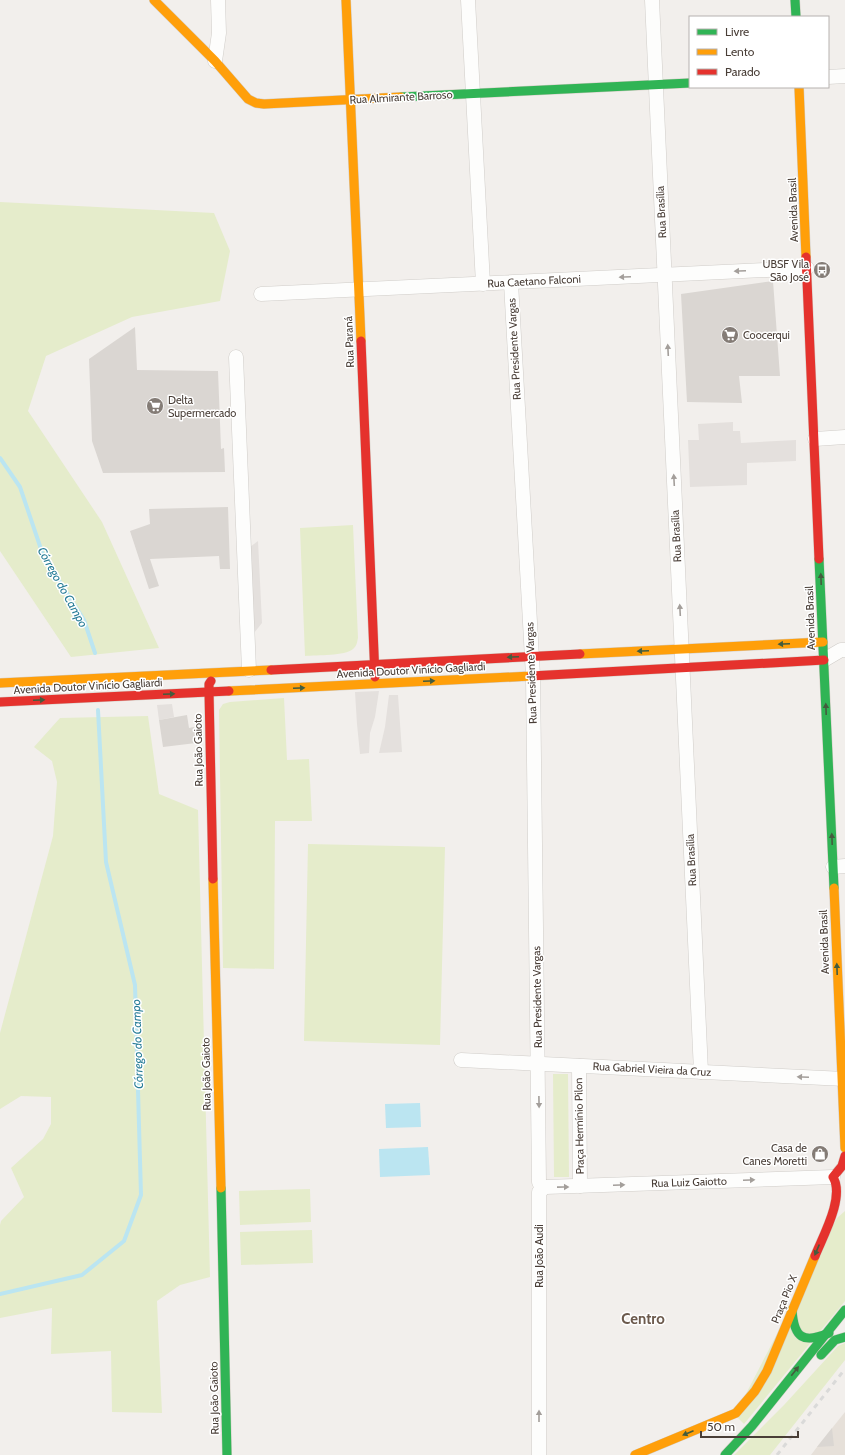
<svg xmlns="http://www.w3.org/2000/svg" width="845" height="1455" viewBox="0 0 845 1455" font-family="Cabin,sans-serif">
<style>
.residential{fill:#e6e0d9}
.green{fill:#e5eccb}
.parking{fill:#e4e0dd}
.water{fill:#bbe5f1}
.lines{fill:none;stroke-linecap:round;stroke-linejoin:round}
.stream{stroke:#bbe5f1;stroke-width:4}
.building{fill:#dad6d2}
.street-casing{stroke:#d0cdc9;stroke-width:15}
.fast-casing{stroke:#d3ccc4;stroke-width:10}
.slow-casing{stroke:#d3ccc4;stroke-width:10}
.jam-casing{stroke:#d3ccc4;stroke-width:10}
.street{stroke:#fdfdfc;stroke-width:14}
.fast{stroke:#30b455;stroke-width:9}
.slow{stroke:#ff9f0a;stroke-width:9}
.jam{stroke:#e5322d;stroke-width:9}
.rail{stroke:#dadad9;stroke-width:3;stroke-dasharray:5 5;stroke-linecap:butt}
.oneway{fill:#a39e9a}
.oneway2{fill:#435c3e}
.labels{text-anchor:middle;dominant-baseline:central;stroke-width:3;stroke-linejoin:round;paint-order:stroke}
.street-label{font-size:11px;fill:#493e37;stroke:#fff}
.poi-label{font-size:11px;fill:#493e37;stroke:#fff;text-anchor:end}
.water-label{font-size:12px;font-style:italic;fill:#267c97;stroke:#fff}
.district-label{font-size:15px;font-weight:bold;fill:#6c5a4d;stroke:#fff}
</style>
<rect width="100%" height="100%" fill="#f2efec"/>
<!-- residential -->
<path class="residential" d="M845,1412V1455H811L817,1447Z"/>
<!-- green -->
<g class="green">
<path d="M0,202L214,213L230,251L220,301L132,317L46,356L28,411L102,522L159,648L71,657L0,551Z"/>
<path d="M353,525L358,638C357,642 357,646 353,649C345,656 317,655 305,656L300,528Z"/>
<path d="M284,698L287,760L309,759L312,821H275L274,969L223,968L219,710L223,704L230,702Z"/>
<path d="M148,716L159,794L198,810L210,1277L180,1285L157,1301L162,1413L112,1412L111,1351L51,1354L52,1308L0,1318V1225L1,1221L24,1197L11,1168L43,1139L51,1124V1097L21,1096L0,1109V1033L53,836L57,782L52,761L34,747L60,718Z"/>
<path d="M308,844L445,847L440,1045L304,1041Z"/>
<path d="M553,1074H568L569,1177H554Z"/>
<path d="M310,1189L311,1222L240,1225L239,1191Z"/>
<path d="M845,1211V1301L744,1424L735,1415L837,1218Z"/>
<path d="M312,1230L313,1263L241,1265L240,1232Z"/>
<path d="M845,1343V1360L770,1455H734L784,1405L838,1346Z"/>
</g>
<!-- parking -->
<g class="parking">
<path d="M733,422V431H740L741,443L796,440V461L747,463V485L690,487L688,440H699L698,424Z"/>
<path d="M258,541L262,623L254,633L250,547Z"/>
<path d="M379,691L375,717L370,733L369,753L360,754L357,724L355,692Z"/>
<path d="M389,695H398L402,752L379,753L385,727Z"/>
<path d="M172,704L174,717L159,720L157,705Z"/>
</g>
<!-- water -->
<g class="water">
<path d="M420,1103L421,1127L386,1128L385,1104Z"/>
<path d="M428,1147L430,1175L380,1177L379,1149Z"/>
</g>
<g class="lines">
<!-- stream -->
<g class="stream">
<path d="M0,458L20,487L43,555L84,620L95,653"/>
<path d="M0,1294L82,1275L124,1241L141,1195L135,985L106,862L98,710"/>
</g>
</g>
<!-- building -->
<g class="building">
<path d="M773,281L780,376H739L742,403L687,402L681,294Z"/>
<path d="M135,327L137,370L218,371L221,449L224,448L225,472L103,473L92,441L89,359Z"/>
<path d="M228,507L230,569H220L219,556L150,559L159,586L149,589L130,531L150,524L149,509Z"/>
<path d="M187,715L189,728L194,727L196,743L163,747L159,720Z"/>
<path d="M832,1428L834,1446L817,1447Z"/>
</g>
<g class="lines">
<!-- street casing -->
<g class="street-casing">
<g id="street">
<path d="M468,0L483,284"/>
<path d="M652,0L701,1072"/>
<path d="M215,61L219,33L218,0"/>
<path d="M828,77L845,76"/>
<path d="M511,283L533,676L539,1182L541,1186L545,1187"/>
<path d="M261,294L807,268"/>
<path d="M236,357L249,670"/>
<path d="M815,439L845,437"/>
<path d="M824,660L841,650H845"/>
<path d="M833,867L845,866"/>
<path d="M461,1060L845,1079"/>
<path d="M579,1066L580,1186"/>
<path d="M545,1187L833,1177"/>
<path d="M539,1455V1192L545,1187"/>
</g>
</g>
<!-- fast casing -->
<g class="fast-casing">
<g id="fast">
<path d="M795,0L796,17"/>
<path d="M401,97L690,83"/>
<path d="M819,559L834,888"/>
<path d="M221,1188L227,1455"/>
<path d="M792,1310C794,1338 803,1344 829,1333"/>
<path d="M821,1355L835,1340L845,1337"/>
<path d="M725,1455L752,1426L845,1310"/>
</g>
</g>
<!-- slow casing -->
<g class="slow-casing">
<g id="slow">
<path d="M154,0L215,61L248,99L256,103L264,104L401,97"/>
<path d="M346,0L361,341"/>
<path d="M799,87L806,257"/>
<path d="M580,654L823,642"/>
<path d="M0,683L271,670"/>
<path d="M229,691L531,676"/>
<path d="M213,879L221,1188"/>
<path d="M834,888L845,1148"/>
<path d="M635,1455L736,1413L755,1391L767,1371L815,1256"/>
</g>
</g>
<!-- jam casing -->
<g class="jam-casing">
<g id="jam">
<path d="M806,257L819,559"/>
<path d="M361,341L375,677"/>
<path d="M271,670L580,654"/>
<path d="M531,676L824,660"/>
<path d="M211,681L209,684V692L213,879"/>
<path d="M0,702L229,691"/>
<path d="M815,1256C823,1236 845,1197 833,1177L842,1166L845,1156"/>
</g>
</g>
<!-- street -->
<use href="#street" class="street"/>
<!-- fast -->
<use href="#fast" class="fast"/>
<!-- slow -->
<use href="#slow" class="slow"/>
<!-- jam -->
<use href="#jam" class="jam"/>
<!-- rail -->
<path class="rail" d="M777,1455L845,1369"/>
</g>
<!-- one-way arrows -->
<defs><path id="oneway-solid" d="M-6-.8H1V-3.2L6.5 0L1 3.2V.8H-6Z"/></defs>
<g class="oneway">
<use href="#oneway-solid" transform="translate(740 271) rotate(177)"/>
<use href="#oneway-solid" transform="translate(625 277) rotate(177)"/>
<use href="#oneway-solid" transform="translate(668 350) rotate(-93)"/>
<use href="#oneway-solid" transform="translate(674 480) rotate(-93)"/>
<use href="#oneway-solid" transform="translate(680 610) rotate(-93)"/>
<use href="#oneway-solid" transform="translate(803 1077) rotate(-177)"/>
<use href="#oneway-solid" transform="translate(539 1102) rotate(89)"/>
<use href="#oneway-solid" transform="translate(749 1180) rotate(-2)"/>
<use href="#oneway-solid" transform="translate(619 1185) rotate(-2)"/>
<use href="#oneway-solid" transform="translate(563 1187) rotate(-1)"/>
<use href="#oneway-solid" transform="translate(539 1416) rotate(-90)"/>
</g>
<g class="oneway2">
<use href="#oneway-solid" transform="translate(821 579) rotate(-92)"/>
<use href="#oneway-solid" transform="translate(784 644) rotate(177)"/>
<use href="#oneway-solid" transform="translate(643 651) rotate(177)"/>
<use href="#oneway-solid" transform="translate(513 657) rotate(177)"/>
<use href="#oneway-solid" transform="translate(429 681) rotate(-3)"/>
<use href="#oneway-solid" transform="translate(299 688) rotate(-3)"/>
<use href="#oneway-solid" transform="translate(169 694) rotate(-3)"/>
<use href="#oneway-solid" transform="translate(39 700) rotate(-3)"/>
<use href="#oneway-solid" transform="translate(826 709) rotate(-92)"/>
<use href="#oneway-solid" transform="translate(832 839) rotate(-92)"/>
<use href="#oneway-solid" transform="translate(837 969) rotate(-92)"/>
<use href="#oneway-solid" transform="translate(817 1250) rotate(113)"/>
<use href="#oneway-solid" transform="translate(795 1371) rotate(-52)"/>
<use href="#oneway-solid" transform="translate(688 1433) rotate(157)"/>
</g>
<!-- icons -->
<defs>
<g id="bus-disc" transform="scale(0.9)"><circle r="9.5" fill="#847c76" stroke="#fff"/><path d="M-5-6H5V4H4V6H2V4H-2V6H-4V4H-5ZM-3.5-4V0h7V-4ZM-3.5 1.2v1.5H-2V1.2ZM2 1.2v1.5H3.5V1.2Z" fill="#fff"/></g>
<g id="supermarket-disc" transform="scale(0.9)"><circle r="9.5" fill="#847c76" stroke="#fff"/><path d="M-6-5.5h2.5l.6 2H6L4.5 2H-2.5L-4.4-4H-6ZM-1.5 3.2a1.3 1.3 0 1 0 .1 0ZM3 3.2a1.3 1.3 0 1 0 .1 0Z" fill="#fff"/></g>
<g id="shop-disc" transform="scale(0.9)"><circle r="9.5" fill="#847c76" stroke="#fff"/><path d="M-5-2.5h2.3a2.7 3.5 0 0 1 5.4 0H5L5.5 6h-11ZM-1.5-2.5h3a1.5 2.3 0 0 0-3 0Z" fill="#fff"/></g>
</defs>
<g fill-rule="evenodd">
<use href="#bus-disc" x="822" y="270"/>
<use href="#supermarket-disc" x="730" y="335"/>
<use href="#supermarket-disc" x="155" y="406"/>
<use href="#shop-disc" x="820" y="1154"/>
</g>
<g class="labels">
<!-- street labels -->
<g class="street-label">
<text transform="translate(401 97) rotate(-3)">Rua Almirante Barroso</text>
<text transform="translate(793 210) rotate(-92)">Avenida Brasil</text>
<text transform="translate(661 212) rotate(-93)">Rua Brasília</text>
<text transform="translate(534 281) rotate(-3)">Rua Caetano Falconi</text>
<text transform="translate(349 342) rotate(-92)">Rua Paraná</text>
<text transform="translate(514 349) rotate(-93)">Rua Presidente Vargas</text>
<text transform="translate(676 536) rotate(-93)">Rua Brasília</text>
<text transform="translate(810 618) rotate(-92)">Avenida Brasil</text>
<text transform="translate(411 670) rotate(-3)">Avenida Doutor Vinício Gagliardi</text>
<text transform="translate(531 673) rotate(-92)">Rua Presidente Vargas</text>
<text transform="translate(88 686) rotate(-3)">Avenida Doutor Vinício Gagliardi</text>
<text transform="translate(198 750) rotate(-91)">Rua João Gaioto</text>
<text transform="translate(691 860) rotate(-93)">Rua Brasília</text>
<text transform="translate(824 942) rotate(-92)">Avenida Brasil</text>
<text transform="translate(537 997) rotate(-91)">Rua Presidente Vargas</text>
<text transform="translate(652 1069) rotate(3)">Rua Gabriel Vieira da Cruz</text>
<text transform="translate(206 1074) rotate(-91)">Rua João Gaioto</text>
<text transform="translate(579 1126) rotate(-91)">Praça Hermínio Pilon</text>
<text transform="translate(689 1182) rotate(-2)">Rua Luiz Gaiotto</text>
<text transform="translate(539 1256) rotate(-90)">Rua João Audi</text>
<text transform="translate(784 1299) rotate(-68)">Praça Pio X</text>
<text transform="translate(214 1398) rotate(-91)">Rua João Gaioto</text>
</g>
<!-- poi labels -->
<g class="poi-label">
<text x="809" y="264">UBSF Vila<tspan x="809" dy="13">São José</tspan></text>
<text x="743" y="335" text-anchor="start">Coocerqui</text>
<text x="168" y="400" text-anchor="start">Delta<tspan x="168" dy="13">Supermercado</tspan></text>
<text x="807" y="1148">Casa de<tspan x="807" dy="13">Canes Moretti</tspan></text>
</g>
<!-- water labels -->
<g class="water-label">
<text transform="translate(63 587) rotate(61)">Córrego do Campo</text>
<text transform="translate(137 1044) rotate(-92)">Córrego do Campo</text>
</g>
<!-- district labels -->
<g class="district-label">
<text x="643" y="1319">Centro</text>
</g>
</g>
<!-- legend -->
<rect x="689" y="16" width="140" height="72" fill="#ffffff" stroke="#b6b2af"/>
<rect x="697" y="29" width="20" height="6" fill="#30b455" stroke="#b6b2af"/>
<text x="725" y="36" font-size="12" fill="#493e37">Livre</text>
<rect x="697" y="49" width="20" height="6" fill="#ff9f0a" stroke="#b6b2af"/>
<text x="725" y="56" font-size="12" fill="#493e37">Lento</text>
<rect x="697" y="69" width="20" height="6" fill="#e5322d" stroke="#b6b2af"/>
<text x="725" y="76" font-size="12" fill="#493e37">Parado</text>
<!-- scale -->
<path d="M701 1431v6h97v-6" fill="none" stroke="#493e37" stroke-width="2"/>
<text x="707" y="1431" font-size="12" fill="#493e37" stroke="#ffffff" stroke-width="3" paint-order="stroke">50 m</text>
</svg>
